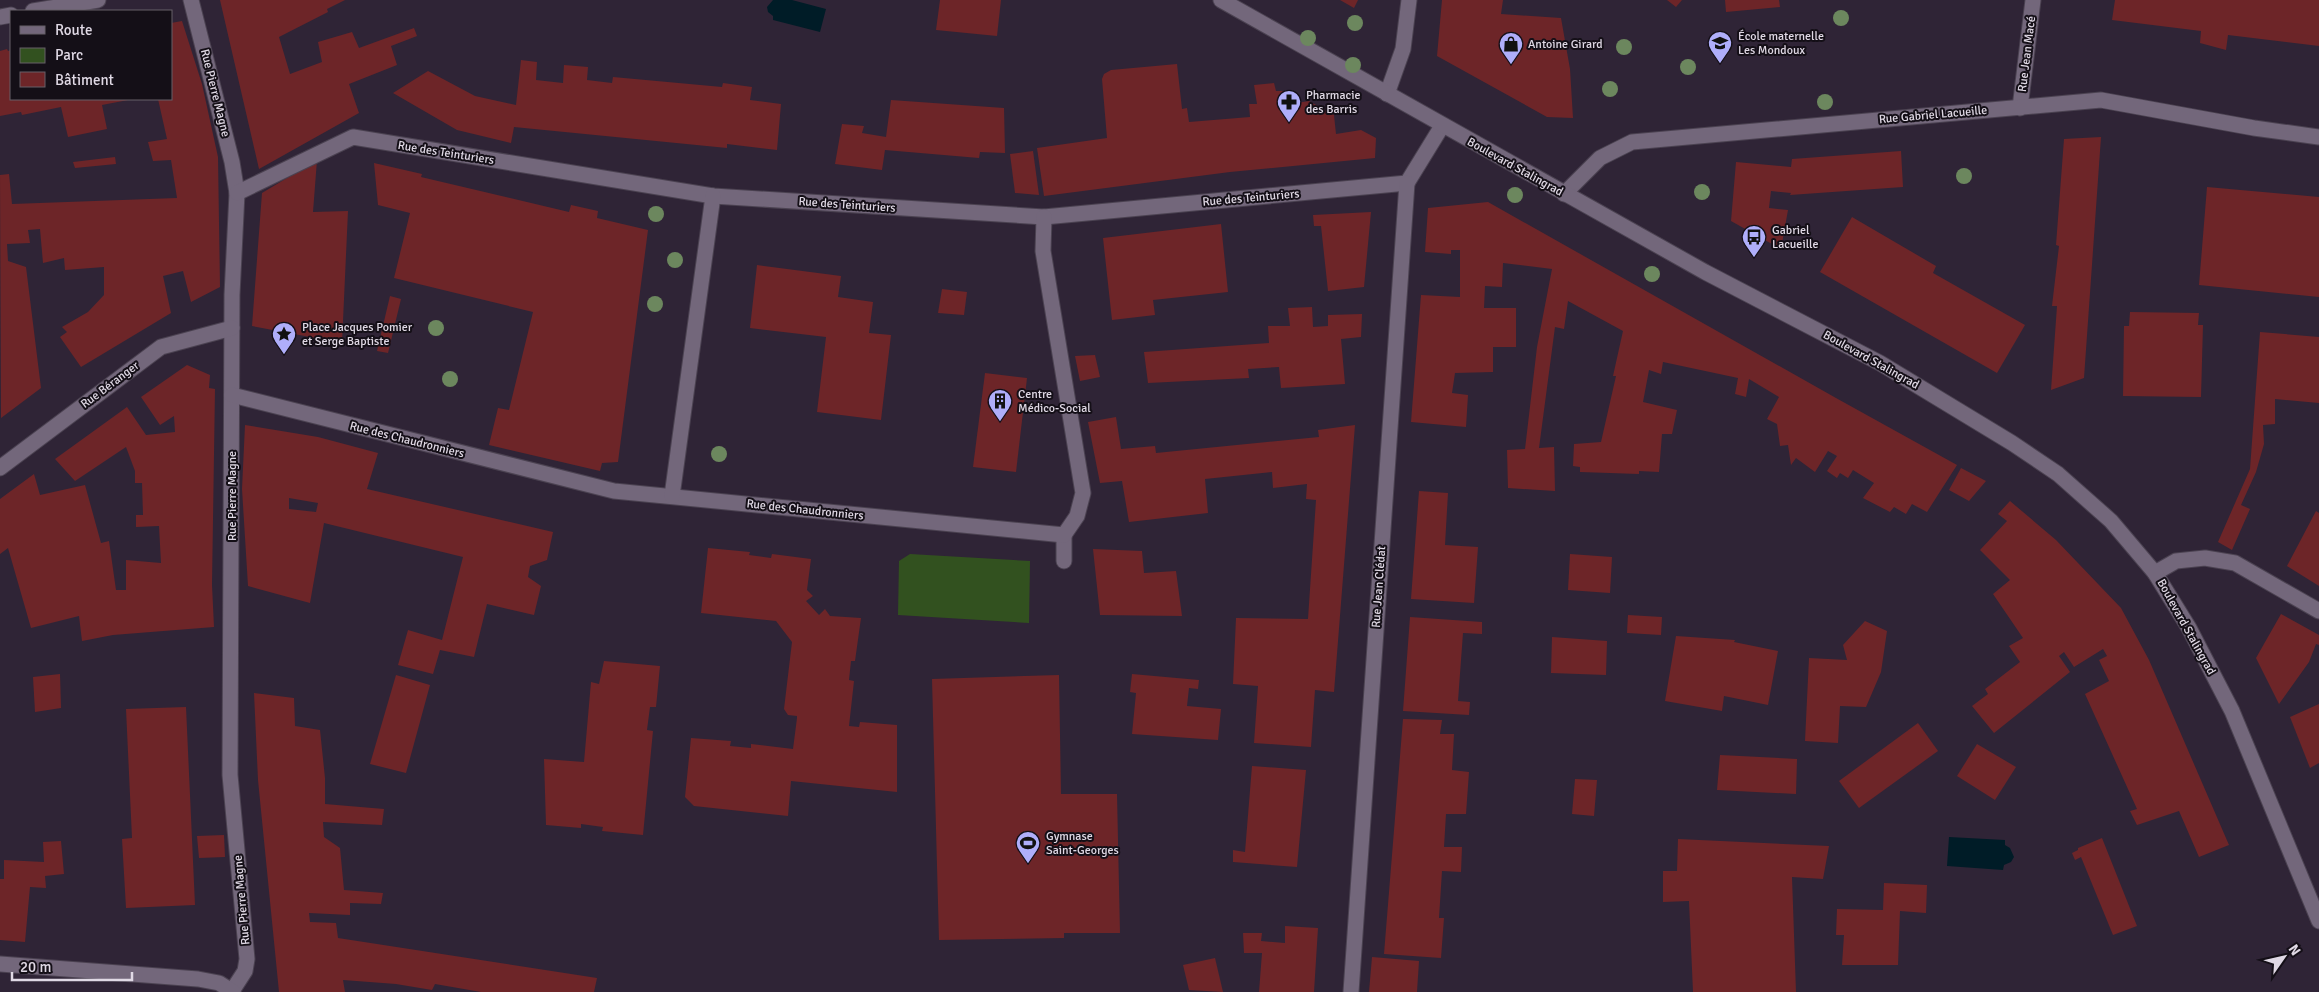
<svg xmlns="http://www.w3.org/2000/svg" width="2319" height="992" viewBox="0 0 2319 992" font-family="Signika,sans-serif">
<style>
.green{fill:#32511f}
.water{fill:#001c27}
.building{fill:#6d2528;fill-rule:evenodd}
.lines{fill:none;stroke-linecap:round;stroke-linejoin:round}
.lane-casing{stroke:#4b4251;stroke-width:17}
.street-casing{stroke:#4b4251;stroke-width:17}
.secondary-casing{stroke:#4b4251;stroke-width:17}
.lane{stroke:#73677b;stroke-width:15}
.street{stroke:#73677b;stroke-width:15}
.secondary{stroke:#73677b;stroke-width:15}
.tree{fill:#6c875e}
.labels{text-anchor:middle;dominant-baseline:central;stroke-width:4;stroke-linejoin:round;paint-order:stroke}
.poi-label{font-size:12px;fill:#e0d9e5;stroke:#140f17;text-anchor:start}
.street-label{font-size:12px;fill:#e0d9e5;stroke:#140f17}
</style>
<rect width="100%" height="100%" fill="#2f2436"/>
<!-- green -->
<path class="green" d="M910,554L1030,561L1029,623L898,615L899,561Z"/>
<!-- water -->
<g class="water">
<path d="M773,0H792L826,9L820,32L773,20V16L768,12L767,7Z"/>
<path d="M1949,837L2005,840V845L2010,848L2014,857L2011,862L2004,865L2003,870L1947,866Z"/>
</g>
<!-- building -->
<g class="building">
<path d="M220,0H345L327,9L328,12L279,37L290,74L322,62L318,42L352,32L359,48L414,28L417,36L391,46L397,65L349,84L359,113L259,169Z"/>
<path d="M940,0H1001L997,36L936,30Z"/>
<path d="M1340,0H1358L1354,8Z"/>
<path d="M1442,0H1503L1501,14L1561,18L1570,69L1573,118L1547,117L1437,56Z"/>
<path d="M1667,0H1682L1676,7Z"/>
<path d="M1725,0H1779L1780,7L1726,12Z"/>
<path d="M2115,0H2319V46L2228,35L2226,50L2200,43L2201,31L2112,20Z"/>
<path d="M182,21L202,84L218,157L220,287L191,302L183,271L163,276L171,313L81,367L60,337L67,332L62,327L88,312L104,295V267L65,270L64,258L43,263L40,229L28,230L30,243L7,244L8,261L26,267L41,388L1,418L0,175L9,174L12,204L177,198L171,160L153,161L148,142L167,139L158,99H171V23Z"/>
<path d="M7,49L8,51L11,50V99L128,100L102,105L107,129L68,137L61,107L22,115L21,112L0,116V51Z"/>
<path d="M521,60L537,62L536,80L563,83L564,65L588,67L587,80L612,83L613,77L722,87L723,83L752,87L750,100L781,104L777,150L727,144V148L514,127L511,143L457,130L393,93L428,71L475,96L516,105Z"/>
<path d="M1177,64L1182,109L1187,108L1189,122L1250,117L1249,104H1257L1254,85L1274,83L1276,91H1290L1291,104L1309,101L1334,115L1336,134L1361,130L1376,138L1375,158L1230,172L1044,196L1037,148L1107,138L1102,79L1104,74L1111,70Z"/>
<path d="M891,100L1004,108L1005,153L980,152L979,158L885,150L882,170L835,164L842,124L864,126L862,133L886,137Z"/>
<path d="M2101,137L2084,378L2051,390L2057,306H2052L2059,246L2056,245L2064,139Z"/>
<path d="M1033,151L1039,195L1015,193L1010,154Z"/>
<path d="M1901,151L1903,187L1790,195L1791,193L1771,191L1769,208L1788,210L1781,249L1731,221L1736,162L1791,167L1792,159Z"/>
<path d="M115,157L116,164L75,168L73,162Z"/>
<path d="M317,160L313,212L348,211L342,343L252,326L262,193Z"/>
<path d="M374,163L422,174L421,177L569,212L571,205L598,211L597,218L648,230L618,462L602,463L600,471L489,445L498,408L509,410L533,312L394,278L410,213L378,205Z"/>
<path d="M2207,187L2319,197V297L2199,285Z"/>
<path d="M1488,202L1836,398L1957,465L1927,512L1912,504L1906,514L1894,507L1890,512L1863,498L1874,483L1853,470L1848,478L1840,473L1837,478L1827,471L1837,456L1828,451L1815,472L1796,458L1791,465L1788,445L1780,446L1777,424L1767,419L1779,397L1749,379L1746,397L1735,394L1738,378L1663,362L1661,374L1649,370L1643,402L1677,410L1672,434H1662L1659,472L1639,471V474L1580,472V467L1573,466L1574,444L1601,442L1616,376H1613L1623,331L1568,301L1564,329L1555,327L1539,448L1554,447L1555,491L1508,488L1507,450L1525,449L1537,347L1552,269L1503,263L1502,287L1485,286L1484,308H1516V347H1493V372L1455,373L1452,393L1468,395L1466,427L1411,422L1421,295L1460,297V250H1451V254L1425,252L1428,208Z"/>
<path d="M1371,212L1364,287L1328,291L1321,226H1314L1313,215Z"/>
<path d="M1852,217L1936,266L1933,273L2025,325L1997,373L1820,272Z"/>
<path d="M1221,224L1228,292L1153,300L1155,315L1112,320L1103,238Z"/>
<path d="M757,265L841,276L838,297L873,302L869,333L891,335L881,420L817,412L826,337L750,328Z"/>
<path d="M942,289L967,292L964,315L938,313Z"/>
<path d="M390,296L401,299L388,353L377,351Z"/>
<path d="M1312,307L1313,327L1328,326V315L1362,314L1361,337L1341,339L1345,384L1281,388L1279,367L1248,369L1249,378L1148,383L1144,352L1269,343L1268,326H1290L1288,308Z"/>
<path d="M2130,312L2199,313L2198,325H2203L2201,397L2123,396L2124,326H2129Z"/>
<path d="M2260,332L2319,337V403L2275,399V424L2263,425L2264,444L2256,472L2241,505L2250,509L2232,550L2218,542L2250,469Z"/>
<path d="M1095,355L1100,377L1080,381L1075,356Z"/>
<path d="M187,365L210,375L209,388L215,389L212,585L214,627L113,635L82,641L79,616L31,628L8,548L0,554V499L34,474L40,495L85,485L101,543L109,541L116,590H126V560L161,563L159,526L136,527V515H143L142,483H135V471L126,447L75,481L55,459L127,407L146,435L175,432L174,416L160,425L141,397Z"/>
<path d="M985,373L1027,378L1016,472L973,467Z"/>
<path d="M1116,417L1121,449L1155,446L1156,453L1319,437L1318,430L1355,425L1334,692L1315,690L1311,747L1254,743L1258,686L1233,684L1236,618L1308,619L1316,500L1306,499L1307,484L1273,488L1272,472L1205,479L1208,513L1129,522L1122,481L1100,483L1088,422Z"/>
<path d="M245,425L318,437L378,453L367,489L553,532L547,560L530,566L528,577L541,586L534,615L487,604L474,657L440,650L433,674L398,665L408,630L442,640L463,557L324,523L310,603L248,586L242,489ZM289,498L318,503L316,512L289,509Z"/>
<path d="M1961,468L1986,481L1969,501L1949,490Z"/>
<path d="M1419,491L1448,493L1445,545L1478,547L1474,603L1411,599Z"/>
<path d="M2010,501L2056,540L2121,608L2149,660L2229,845L2199,857L2179,811L2137,825L2130,811L2137,809L2085,694L2109,681L2099,660L2107,656L2103,649L2074,667L2064,652L2059,656L2070,672L1994,733L1972,706L1988,694L1985,689L2020,662L2009,646L2023,638L1993,594L2010,580L1980,550L2007,521L1998,514Z"/>
<path d="M2316,511L2319,513V586L2287,566Z"/>
<path d="M708,548L750,552L749,555L771,558L772,554L811,559L807,590L813,596L806,601L819,615L825,609L830,616L861,618L855,661H851L849,680L854,681L849,726L859,727L860,722L897,725V792L791,781L788,816L694,806L685,797L691,738L731,741L730,746L751,748V744L793,749L797,718V716L788,715L784,709L792,642L776,621L701,613Z"/>
<path d="M1093,549L1142,551L1144,573L1176,571L1182,616L1100,615Z"/>
<path d="M1570,554L1612,557L1610,593L1568,590Z"/>
<path d="M2281,614L2319,635V645L2316,644L2309,662L2279,704L2256,658Z"/>
<path d="M1628,615L1662,617L1661,635L1627,633Z"/>
<path d="M1410,617L1482,622V634L1463,633L1458,701L1470,702L1469,715L1403,711Z"/>
<path d="M1865,621L1887,631L1881,672L1866,707L1840,706L1838,743L1805,741L1809,658L1847,660L1843,645Z"/>
<path d="M1676,636L1735,640L1734,642L1778,651L1768,705L1724,696L1722,711L1665,701Z"/>
<path d="M1552,637L1607,641L1606,675L1551,673Z"/>
<path d="M604,661L660,666L656,707H650L647,730L653,731L643,835L602,831L603,827L581,824V828L546,825L544,759L584,762L591,682L599,684Z"/>
<path d="M60,674L61,708L35,712L33,677Z"/>
<path d="M1132,674L1199,680L1198,689L1189,688L1187,706L1221,709L1218,740L1132,734L1136,693L1130,692Z"/>
<path d="M396,675L430,685L406,773L370,764Z"/>
<path d="M1059,675L1061,794H1117L1120,933H1064V938L939,940L932,679Z"/>
<path d="M254,693L294,698L295,726L320,730L325,778V804L384,809L382,825L323,822L324,837L340,848L344,890L383,893L381,904L350,903V915L309,913L310,922L336,923L338,938L597,978L594,992H481L435,984L432,990L396,984L343,980L345,992H279L258,780Z"/>
<path d="M2319,704V763L2310,768L2290,717Z"/>
<path d="M186,707L195,905L126,908L122,839L132,838L126,709Z"/>
<path d="M1403,719L1442,720L1440,734H1454L1452,770L1469,772L1466,814H1446L1444,847H1462L1461,872L1442,871L1439,918H1444L1441,958L1384,954Z"/>
<path d="M1918,723L1938,751L1859,808L1839,781Z"/>
<path d="M1977,744L2016,767L1995,800L1957,776Z"/>
<path d="M1720,755L1797,759L1796,794L1717,790Z"/>
<path d="M1252,766L1306,770L1297,867L1233,862V850L1245,852Z"/>
<path d="M1575,779L1597,780L1594,816L1572,814Z"/>
<path d="M224,835L225,857L199,858L197,836Z"/>
<path d="M2102,838L2137,926L2113,935L2081,857L2075,860L2072,853L2078,850V848Z"/>
<path d="M1678,839L1829,846L1823,879L1792,877L1796,992H1693L1689,901L1663,902V871H1677Z"/>
<path d="M61,841L64,874L45,876L46,888L30,887L25,942L0,940V879H4V860L44,862L43,842Z"/>
<path d="M1884,883L1927,885L1926,913L1900,911L1898,965H1842L1844,935H1836L1837,909L1883,910Z"/>
<path d="M1285,926L1318,928L1314,992H1259L1262,953H1244L1243,933H1262L1261,941L1285,943Z"/>
<path d="M1372,957L1419,961L1417,992H1369Z"/>
<path d="M1215,958L1223,992L1189,990L1183,965Z"/>
</g>
<g class="lines">
<!-- lane casing -->
<g class="lane-casing">
<path id="lane" d="M1064,561V535"/>
</g>
<!-- street casing -->
<g class="street-casing">
<g id="street">
<path d="M191,0L232,162L237,193L232,295L230,775L247,959L245,971L232,991"/>
<path d="M33,11L98,0"/>
<path d="M0,17L11,15"/>
<path d="M1387,94L1403,49L1409,0"/>
<path d="M2020,108L2033,0"/>
<path d="M237,193L353,137L713,196L1044,217L1407,183L1442,126"/>
<path d="M1564,194L1600,158L1632,142L2101,100L2254,128L2319,137"/>
<path d="M232,395L614,491L1064,535L1077,516L1083,493L1043,251L1044,217"/>
<path d="M0,468L161,347L232,328"/>
<path d="M672,496L713,196"/>
<path d="M2155,573L2176,561L2205,558L2235,563L2319,611"/>
<path d="M0,964L198,979L219,983L233,992"/>
<path d="M1351,992L1407,183"/>
</g>
</g>
<!-- secondary casing -->
<g class="secondary-casing">
<path id="secondary" d="M1221,0L1705,272L1880,363L2012,443L2058,474L2111,521L2155,573L2189,628L2232,711L2319,921"/>
</g>
<!-- lane -->
<use href="#lane" class="lane"/>
<!-- street -->
<use href="#street" class="street"/>
<!-- secondary -->
<use href="#secondary" class="secondary"/>
</g>
<!-- trees -->
<g class="tree">
<circle cx="1841" cy="18" r="8"/>
<circle cx="1355" cy="23" r="8"/>
<circle cx="1308" cy="38" r="8"/>
<circle cx="1624" cy="47" r="8"/>
<circle cx="1353" cy="65" r="8"/>
<circle cx="1688" cy="67" r="8"/>
<circle cx="1610" cy="89" r="8"/>
<circle cx="1825" cy="102" r="8"/>
<circle cx="1964" cy="176" r="8"/>
<circle cx="1702" cy="192" r="8"/>
<circle cx="1515" cy="195" r="8"/>
<circle cx="656" cy="214" r="8"/>
<circle cx="675" cy="260" r="8"/>
<circle cx="1652" cy="274" r="8"/>
<circle cx="655" cy="304" r="8"/>
<circle cx="436" cy="328" r="8"/>
<circle cx="450" cy="379" r="8"/>
<circle cx="719" cy="454" r="8"/>
</g>
<!-- icons -->
<defs>
<g id="school-pin" transform="scale(1.25)"><path d="M0 17L-7.5 6A9.5 9.5 0 1 1 7.5 6Z" fill="#afaefa" stroke="#140f17"/><path d="M0-5L7-2L0 1L-7-2ZM-4 1L0 2.5L4 1V4Q0 6-4 4Z" fill="#111"/></g>
<g id="shop-pin" transform="scale(1.25)"><path d="M0 17L-7.5 6A9.5 9.5 0 1 1 7.5 6Z" fill="#afaefa" stroke="#140f17"/><path d="M-5-2.5h2.3a2.7 3.5 0 0 1 5.4 0H5L5.5 6h-11ZM-1.5-2.5h3a1.5 2.3 0 0 0-3 0Z" fill="#111"/></g>
<g id="pharmacy-pin" transform="scale(1.25)"><path d="M0 17L-7.5 6A9.5 9.5 0 1 1 7.5 6Z" fill="#afaefa" stroke="#140f17"/><path d="M-2-6h4v4h4v4h-4v4h-4v-4h-4v-4h4Z" fill="#111"/></g>
<g id="bus-pin" transform="scale(1.25)"><path d="M0 17L-7.5 6A9.5 9.5 0 1 1 7.5 6Z" fill="#afaefa" stroke="#140f17"/><path d="M-5-6H5V4H4V6H2V4H-2V6H-4V4H-5ZM-3.5-4V0h7V-4ZM-3.5 1.2v1.5H-2V1.2ZM2 1.2v1.5H3.5V1.2Z" fill="#111"/></g>
<g id="sight-pin" transform="scale(1.25)"><path d="M0 17L-7.5 6A9.5 9.5 0 1 1 7.5 6Z" fill="#afaefa" stroke="#140f17"/><path d="M0-6L1.8-2.2L6-1.7L2.9 1.2L3.7 5.4L0 3.3L-3.7 5.4L-2.9 1.2L-6-1.7L-1.8-2.2Z" fill="#111"/></g>
<g id="building-pin" transform="scale(1.25)"><path d="M0 17L-7.5 6A9.5 9.5 0 1 1 7.5 6Z" fill="#afaefa" stroke="#140f17"/><path d="M-4-6H4V6H1V3H-1V6H-4ZM-2.5-4.3h1.7v1.8h-1.7ZM.8-4.3h1.7v1.8H.8ZM-2.5-1h1.7V.8h-1.7ZM.8-1h1.7V.8H.8Z" fill="#111"/></g>
<g id="stadium-pin" transform="scale(1.25)"><path d="M0 17L-7.5 6A9.5 9.5 0 1 1 7.5 6Z" fill="#afaefa" stroke="#140f17"/><path d="M0-5a6.5 5 0 1 0 0 10a6.5 5 0 1 0 0-10ZM-3.5-1.8h7v3.6h-7Z" fill="#111"/></g>
</defs>
<g fill-rule="evenodd">
<use href="#school-pin" x="1720" y="43"/>
<use href="#shop-pin" x="1511" y="44"/>
<use href="#pharmacy-pin" x="1289" y="102"/>
<use href="#bus-pin" x="1754" y="237"/>
<use href="#sight-pin" x="284" y="334"/>
<use href="#building-pin" x="1000" y="401"/>
<use href="#stadium-pin" x="1028" y="843"/>
</g>
<g class="labels">
<!-- poi labels -->
<g class="poi-label">
<text x="1738" y="36">École maternelle<tspan x="1738" dy="14">Les Mondoux</tspan></text>
<text x="1528" y="44">Antoine Girard</text>
<text x="1306" y="95">Pharmacie<tspan x="1306" dy="14">des Barris</tspan></text>
<text x="1772" y="230">Gabriel<tspan x="1772" dy="14">Lacueille</tspan></text>
<text x="302" y="327">Place Jacques Pomier<tspan x="302" dy="14">et Serge Baptiste</tspan></text>
<text x="1018" y="394">Centre<tspan x="1018" dy="14">Médico-Social</tspan></text>
<text x="1046" y="836">Gymnase<tspan x="1046" dy="14">Saint-Georges</tspan></text>
</g>
<!-- street labels -->
<g class="street-label">
<text transform="translate(2027 54) rotate(-83)">Rue Jean Macé</text>
<text transform="translate(215 93) rotate(76)">Rue Pierre Magne</text>
<text transform="translate(1933 115) rotate(-5)">Rue Gabriel Lacueille</text>
<text transform="translate(446 153) rotate(9)">Rue des Teinturiers</text>
<text transform="translate(1515 167) rotate(29)">Boulevard Stalingrad</text>
<text transform="translate(1251 198) rotate(-5)">Rue des Teinturiers</text>
<text transform="translate(847 205) rotate(4)">Rue des Teinturiers</text>
<text transform="translate(1871 360) rotate(29)">Boulevard Stalingrad</text>
<text transform="translate(110 385) rotate(-37)">Rue Béranger</text>
<text transform="translate(407 440) rotate(14)">Rue des Chaudronniers</text>
<text transform="translate(232 496) rotate(-90)">Rue Pierre Magne</text>
<text transform="translate(805 510) rotate(6)">Rue des Chaudronniers</text>
<text transform="translate(1379 587) rotate(-86)">Rue Jean Clédat</text>
<text transform="translate(2186 627) rotate(61)">Boulevard Stalingrad</text>
<text transform="translate(242 900) rotate(-95)">Rue Pierre Magne</text>
</g>
</g>
<!-- legend -->
<rect x="10" y="10" width="162" height="90" fill="#140f17" stroke="#666069"/>
<rect x="20" y="26" width="25" height="8" fill="#73677b" stroke="#666069"/>
<text x="55" y="35" font-size="15" fill="#e0d9e5">Route</text>
<rect x="20" y="48" width="25" height="15" fill="#32511f" stroke="#666069"/>
<text x="55" y="60" font-size="15" fill="#e0d9e5">Parc</text>
<rect x="20" y="72" width="25" height="15" fill="#6d2528" stroke="#666069"/>
<text x="55" y="85" font-size="15" fill="#e0d9e5">Bâtiment</text>
<!-- north arrow -->
<g transform="translate(2284 957) rotate(56)" stroke="#140f17" stroke-width="4" paint-order="stroke">
<path d="M0-4L9 19L0 12L-9 19Z" fill="#e0d9e5"/>
<text y="-8" font-size="14" font-weight="bold" text-anchor="middle" fill="#e0d9e5">N</text>
</g>
<!-- scale -->
<path d="M12 972v8h120v-8" fill="none" stroke="#e0d9e5" stroke-width="2.5"/>
<text x="20" y="972" font-size="15" fill="#e0d9e5" stroke="#140f17" stroke-width="4" paint-order="stroke">20 m</text>
</svg>
